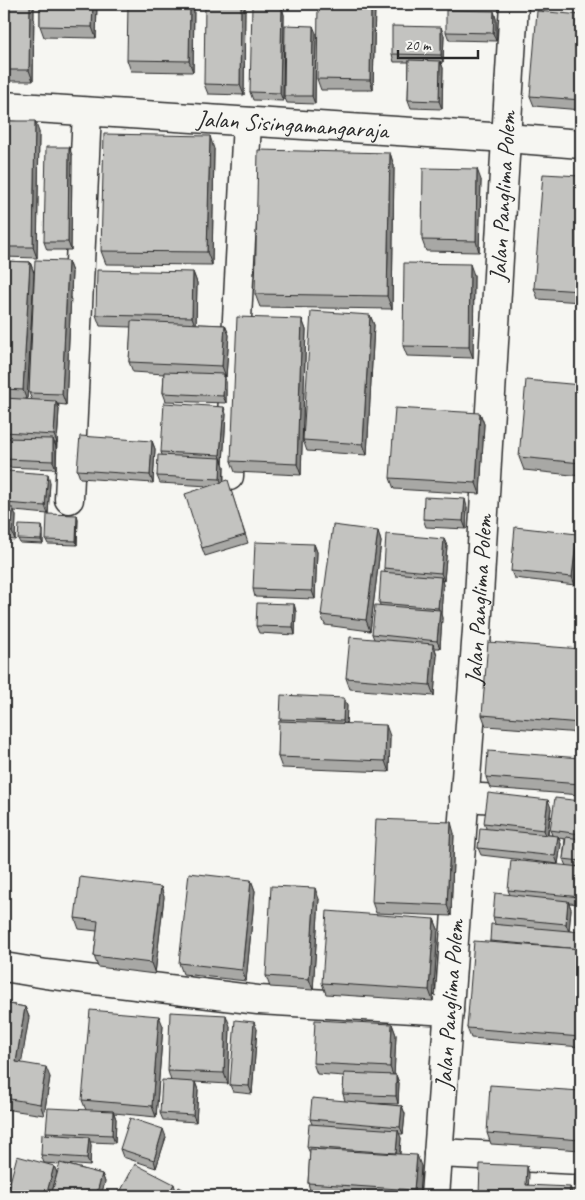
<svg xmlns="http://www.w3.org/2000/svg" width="585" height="1200" viewBox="0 0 585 1200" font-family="Caveat,sans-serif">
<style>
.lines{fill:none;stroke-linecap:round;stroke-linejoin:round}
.minor-casing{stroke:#2b2b2b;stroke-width:31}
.minor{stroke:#f6f6f2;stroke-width:28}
.wall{fill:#a8a8a5;stroke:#2b2b2b;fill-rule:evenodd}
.shaded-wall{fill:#888886;stroke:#2b2b2b}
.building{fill:#c3c3c0;stroke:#2b2b2b}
.labels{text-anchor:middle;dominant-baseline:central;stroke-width:4;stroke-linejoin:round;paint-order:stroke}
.street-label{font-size:24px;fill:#2b2b2b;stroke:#f6f6f2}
</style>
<rect width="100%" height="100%" fill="#f6f6f2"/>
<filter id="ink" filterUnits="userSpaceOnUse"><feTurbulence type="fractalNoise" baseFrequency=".02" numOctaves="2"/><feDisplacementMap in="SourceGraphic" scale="10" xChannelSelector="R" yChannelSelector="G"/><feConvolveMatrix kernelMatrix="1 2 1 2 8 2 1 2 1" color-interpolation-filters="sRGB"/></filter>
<g filter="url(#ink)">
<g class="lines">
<!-- minor casing -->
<g class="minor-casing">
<g id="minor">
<path id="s1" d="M4,106L507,138L581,144"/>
<path d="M229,476L247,122"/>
<path d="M69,499L87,112"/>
<path d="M464,797L581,804"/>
<path d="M4,967L46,974L258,1000L449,1011"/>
<path d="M438,1153L581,1160"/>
<path id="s2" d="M435,1196L477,630L514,4"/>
</g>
</g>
<!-- minor -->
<use href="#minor" class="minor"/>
</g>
<!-- wall -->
<g class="wall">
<path d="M4,4L34,5L33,81H4Z"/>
<path d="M40,4H97L96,38L44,37L40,26Z"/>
<path d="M194,4L193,72L131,71L127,60Z"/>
<path d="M245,4L244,95L208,94L204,84Z"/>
<path d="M375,4L373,90H321L317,79Z"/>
<path d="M282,7L284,15L283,101L253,100L250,92Z"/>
<path d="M494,11L496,19V41L449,40L446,32Z"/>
<path d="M581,15V110L534,106L530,96Z"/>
<path d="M316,33L315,104L287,103L284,96Z"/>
<path d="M444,35L443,62H441L443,68L442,109L411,108L408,100L409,62H394L392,54Z"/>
<path d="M4,121L39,132L37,258L4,257Z"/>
<path d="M214,149L212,265L106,264L101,251Z"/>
<path d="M390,153L394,166L392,309L260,307L255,294Z"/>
<path d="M72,155L71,250H47L44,242Z"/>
<path d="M581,176V302L538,299L534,288Z"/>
<path d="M481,180L479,252L426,251L422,240Z"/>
<path d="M4,261L30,262L34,273L68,261L72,272L66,405L57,404L59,409L57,443H55L56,447V469L4,467ZM34,277L29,393L32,400L27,399Z"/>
<path d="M193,272L197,283L196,324L225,325L229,335L226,377H224L226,382V403L166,401L163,393L164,374L133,372L129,362L131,327L100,326L96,315Z"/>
<path d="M474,275L473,358L407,356L403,346Z"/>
<path d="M370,315L374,325L367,455L307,451L303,440Z"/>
<path d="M302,319L306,330L301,475L235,472L231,461Z"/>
<path d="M581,385V476L524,470L519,457Z"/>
<path d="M480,413L484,424L480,494L394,489L390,478Z"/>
<path d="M226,414L223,463L224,466V482L230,488L248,543L205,556L202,548L208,486L160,483L157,476L162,455L161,452Z"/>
<path d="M152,441L155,449L153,483L80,478L77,470Z"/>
<path d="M50,482L48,514L14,511L16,516L15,540L4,539V508H7L5,503Z"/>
<path d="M467,507L466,529L426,527L423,519Z"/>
<path d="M77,515L78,519L77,545L48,544L46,540Z"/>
<path d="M43,530V544L20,543L18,539Z"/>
<path d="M378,531L381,542L370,631L325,625L321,615Z"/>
<path d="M444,539L447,546L444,581L442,580L443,585L441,614L442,618L440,648H435L437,655L434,696L350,689L346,678L374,639L372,634L380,605L379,603L385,572L384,568Z"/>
<path d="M580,542L575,585L514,578L511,571Z"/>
<path d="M314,544L317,552L315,599L255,597L253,589Z"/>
<path d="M294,604L296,612L295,635L259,633L256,626Z"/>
<path d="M581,649V733L486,726L482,715Z"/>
<path d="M344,698L347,705L346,724L390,736L389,772L282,768L278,757L281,721L280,719Z"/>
<path d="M581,758V795L490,788L486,777Z"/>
<path d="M581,801V904L569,903L571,909L569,931L581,932V1047L471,1038L467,1028L490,941L495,924L493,917L510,895L508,890L566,866L563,859L565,839L559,838L561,844L558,864L481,855L478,848L486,828L484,823L551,808L548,835H552L550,830Z"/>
<path d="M454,833L451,916L376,913L372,902Z"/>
<path d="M251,880L255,891L246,981L183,974L179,963Z"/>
<path d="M161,887L164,897L155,974L98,967L94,956L97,931L79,929L75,918Z"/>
<path d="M319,899L313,990L270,987L266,976Z"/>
<path d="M434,919L438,929L433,1001L326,994L322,983Z"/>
<path d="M4,1003L25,1007L29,1017L21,1063L50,1077L44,1115L4,1109Z"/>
<path d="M392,1024L396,1035L394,1075H396L399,1083L398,1104L363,1103L402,1106L405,1114L403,1134H399L401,1138L400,1154L421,1166L419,1196H350L311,1194L308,1183L310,1153L307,1147L312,1124L310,1119L345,1101L343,1094L344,1076L317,1074L313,1063Z"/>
<path d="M163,1026L156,1117L114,1113L116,1119L115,1143L90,1142L91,1145L90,1166L64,1164L102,1174L105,1182L60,1164L44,1163L41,1155L47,1135L46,1132L86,1110L82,1100Z"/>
<path d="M230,1026L228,1084L195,1082L198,1090L196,1122L163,1120L160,1113L171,1081L168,1071Z"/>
<path d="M257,1029L252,1094L233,1092L230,1085Z"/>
<path d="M581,1091V1150L491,1144L487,1133Z"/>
<path d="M166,1137L156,1168L123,1157L120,1149Z"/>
<path d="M54,1166L57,1173L51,1196H11L8,1190Z"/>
</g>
<!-- shaded-wall -->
<g class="shaded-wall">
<path d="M30,4H34V5L33,81L29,70Z"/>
<path d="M93,4H97L96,38L92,27Z"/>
<path d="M190,4H194L193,72L189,61Z"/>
<path d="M241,4H245L244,95L240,85Z"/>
<path d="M371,4H375L373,90L370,80Z"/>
<path d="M282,7L284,15L283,101L280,93Z"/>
<path d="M494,11L496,19V41L493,33Z"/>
<path d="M313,26L316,33L315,104L312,96Z"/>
<path d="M441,27L444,35L443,62L441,55Z"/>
<path d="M440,61L443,68L442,109L439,101Z"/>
<path d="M35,121L39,132L37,258L33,247Z"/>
<path d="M210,136L214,149L212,265L207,252Z"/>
<path d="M69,147L72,155L71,250L68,242Z"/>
<path d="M390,153L394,166L392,309L387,296Z"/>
<path d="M477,169L481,180L479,252L476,241Z"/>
<path d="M68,261L72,272L66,405L62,394Z"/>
<path d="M30,262L34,273L27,401L23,390Z"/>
<path d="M470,264L474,275L473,358L469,347Z"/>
<path d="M193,272L197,283L196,328L192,317Z"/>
<path d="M370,315L374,325L367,455L363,444Z"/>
<path d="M302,319L306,330L301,475L297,464Z"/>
<path d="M225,325L229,335L226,377L222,366Z"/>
<path d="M224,374L226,382V403L223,396Z"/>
<path d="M56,401L59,409L57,443L54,435Z"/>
<path d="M224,407L226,414L223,463L220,455Z"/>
<path d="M480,413L484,424L480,494L476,483Z"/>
<path d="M53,439L56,447V469L53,461Z"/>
<path d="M152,441L155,449L153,483L150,475Z"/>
<path d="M221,458L224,466L223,487L220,479Z"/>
<path d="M48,474L50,482L48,514L45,506Z"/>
<path d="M465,499L467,507L466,529L463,521Z"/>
<path d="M13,508L16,516L15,540L12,532Z"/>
<path d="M77,515L78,519L77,545L76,541Z"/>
<path d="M42,526L43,530V544L41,540Z"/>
<path d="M378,531L381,542L370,631L366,620Z"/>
<path d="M577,534L580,542L575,585L572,577Z"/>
<path d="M444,539L447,546L444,581L441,573Z"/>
<path d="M314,544L317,552L315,599L312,591Z"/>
<path d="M441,577L443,585L441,614L442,618L440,648L437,641L440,612L438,608Z"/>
<path d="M294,604L296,612L295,635L293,627Z"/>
<path d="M433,644L437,655L434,696L430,685Z"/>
<path d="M344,698L347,705L346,729L343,721Z"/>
<path d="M386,725L390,736L389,772L385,761Z"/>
<path d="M548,800L551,808L547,838L544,830Z"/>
<path d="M451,822L454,833L451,916L447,905Z"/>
<path d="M558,836L561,844L558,864L555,856Z"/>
<path d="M251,880L255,891L246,981L242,970Z"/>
<path d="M161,887L164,897L155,974L151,963Z"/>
<path d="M315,888L319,899L313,990L309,979Z"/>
<path d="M568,901L571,909L569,932L566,924Z"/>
<path d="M434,919L438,929L433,1001L429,990Z"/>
<path d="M25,1007L29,1017L20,1072L16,1062Z"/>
<path d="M226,1015L230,1026L228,1084L224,1073Z"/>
<path d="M159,1016L163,1026L156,1117L152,1106Z"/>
<path d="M254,1022L257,1029L252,1094L249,1086Z"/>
<path d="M392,1024L396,1035L394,1078L390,1067Z"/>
<path d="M46,1067L50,1077L44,1115L40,1104Z"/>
<path d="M396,1075L399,1083L398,1104L396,1096Z"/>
<path d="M195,1082L198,1090L196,1122L193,1115Z"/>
<path d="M402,1106L405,1114L403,1134L400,1127Z"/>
<path d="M113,1111L116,1119L115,1143L112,1135Z"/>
<path d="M163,1129L166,1137L156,1168L154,1160Z"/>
<path d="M398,1130L401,1138L399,1161L396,1153Z"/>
<path d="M4,1131L5,1136L4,1151Z"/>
<path d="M89,1137L91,1145L90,1166L87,1158Z"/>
<path d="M417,1155L421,1166L419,1196H417L414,1190Z"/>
<path d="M54,1166L57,1173L51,1196H46Z"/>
<path d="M527,1166L529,1174L528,1192L526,1185Z"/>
<path d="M102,1174L105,1182L101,1196H96Z"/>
<path d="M174,1184L176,1191L174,1196H167Z"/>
<path d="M570,1187L573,1194L572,1196H569Z"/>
</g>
<!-- building -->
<g class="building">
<path d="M4,4H30L29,70H4Z"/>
<path d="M40,4H93L92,27L40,26Z"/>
<path d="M128,4H190L189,61L127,60Z"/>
<path d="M205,4H241L240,85L204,84Z"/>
<path d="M318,4H371L370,80L317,79Z"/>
<path d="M252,6L282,7L280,93L250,92Z"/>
<path d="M446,10L494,11L493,33L446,32Z"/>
<path d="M537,11L581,15V100L530,96Z"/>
<path d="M285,25L313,26L312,96H284Z"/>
<path d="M392,26L441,27V55L392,54Z"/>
<path d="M409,60L440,61L439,101L408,100Z"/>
<path d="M4,121H35L33,247H4Z"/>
<path d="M104,134L210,136L207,252L101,251Z"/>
<path d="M46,147H69L68,242H44Z"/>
<path d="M258,150L390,153L387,296L255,294Z"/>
<path d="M423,168L477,169L476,241L422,240Z"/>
<path d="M543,174L581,176V291L534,288Z"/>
<path d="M35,260L68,261L62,394L29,393Z"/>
<path d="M4,261L30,262L23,390L4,389Z"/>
<path d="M404,263L470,264L469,347L403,346Z"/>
<path d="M97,270L193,272L192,317L96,315Z"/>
<path d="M311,311L370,315L363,444L303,440Z"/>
<path d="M237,317L302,319L297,464L231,461Z"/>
<path d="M131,321L225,325L222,366L129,362Z"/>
<path d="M164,372L224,374L223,396L163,393Z"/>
<path d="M526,380L581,385V463L519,457Z"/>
<path d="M4,398L56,401L54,435L4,432Z"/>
<path d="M164,403L224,407L220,455L161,452Z"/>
<path d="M395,408L480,413L476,483L390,478Z"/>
<path d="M80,436L152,441L150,475L77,470Z"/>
<path d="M4,438L53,439V461L4,459Z"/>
<path d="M158,455L221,458L220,479L157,476Z"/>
<path d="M7,471L48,474L45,506L5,503Z"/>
<path d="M228,480L245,535L202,548L185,494Z"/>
<path d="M424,497L465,499L463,521L423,519Z"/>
<path d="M4,508H13L12,532L4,531Z"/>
<path d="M47,514L77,515L76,541L46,540Z"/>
<path d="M19,525L42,526L41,540L18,539Z"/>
<path d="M333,525L378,531L366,620L321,615Z"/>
<path d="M515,527L577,534L572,577L511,571Z"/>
<path d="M386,534L444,539L441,573L384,568Z"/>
<path d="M255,542L314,544L312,591L253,589Z"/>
<path d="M381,572L441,577L438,608L379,603Z"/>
<path d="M257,603L294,604L293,627L256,626Z"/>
<path d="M375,605L440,610L437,641L372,634Z"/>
<path d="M350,637L433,644L430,685L346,678Z"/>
<path d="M488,642L581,649V723L482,715Z"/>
<path d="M281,695L344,698L343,721L280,719Z"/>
<path d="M279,721L386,725L385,761L278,757Z"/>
<path d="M488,751L581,758V784L486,777Z"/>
<path d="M488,793L548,800L544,830L484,823Z"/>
<path d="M555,798L581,801V834L550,830Z"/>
<path d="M376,819L451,822L447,905L372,902Z"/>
<path d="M480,828L558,836L555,856L478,848Z"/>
<path d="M566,837L581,839V861L563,859Z"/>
<path d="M511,860L581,867V897L508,890Z"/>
<path d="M189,873L251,880L242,970L179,963Z"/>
<path d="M80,877L161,887L151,963L94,956L98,921L75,918Z"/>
<path d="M271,886L315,888L309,979L266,976Z"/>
<path d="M495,893L568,901L566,924L493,917Z"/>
<path d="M327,911L434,919L429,990L322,983Z"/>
<path d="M491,924L581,932V949L490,941Z"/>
<path d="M474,941L581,949V1037L467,1028Z"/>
<path d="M4,1003L25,1007L16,1062L46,1067L40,1104L4,1098Z"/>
<path d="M90,1010L159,1016L152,1106L82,1100Z"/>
<path d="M170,1012L226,1015L224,1073L168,1071Z"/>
<path d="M235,1020L254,1022L249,1086L230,1085Z"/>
<path d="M315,1020L392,1024L390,1067L313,1063Z"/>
<path d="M344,1073L396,1075V1096L343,1094Z"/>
<path d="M162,1080L195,1082L193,1115L160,1113Z"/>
<path d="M490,1085L581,1091V1140L487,1133Z"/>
<path d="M312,1098L402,1106L400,1127L310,1119Z"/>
<path d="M48,1108L113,1111L112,1135L46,1132Z"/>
<path d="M130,1118L163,1129L154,1160L120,1149Z"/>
<path d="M309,1124L398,1130L396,1153L307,1147Z"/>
<path d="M42,1134L89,1137L87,1158L41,1155Z"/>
<path d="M310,1149L417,1155L414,1190L308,1183Z"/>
<path d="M17,1156L54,1166L46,1196H34L8,1190Z"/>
<path d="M60,1163L102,1174L96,1196H51Z"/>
<path d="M135,1164L174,1184L167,1196H118Z"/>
<path d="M480,1164L527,1166L526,1185L570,1187L569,1196H479Z"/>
<path d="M575,1173H581V1196H574Z"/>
<path d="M179,1187L195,1196H174Z"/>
</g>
</g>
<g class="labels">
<!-- street labels -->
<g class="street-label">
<text stroke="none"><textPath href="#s1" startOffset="289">Jalan Sisingamangaraja</textPath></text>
<text stroke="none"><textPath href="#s2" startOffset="1002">Jalan Panglima Polem</textPath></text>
<text stroke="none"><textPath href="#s2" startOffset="598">Jalan Panglima Polem</textPath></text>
<text stroke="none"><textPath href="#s2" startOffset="192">Jalan Panglima Polem</textPath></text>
</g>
</g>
<!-- margin -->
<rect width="585" height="1200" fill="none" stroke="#f6f6f2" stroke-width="20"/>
<rect x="10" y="10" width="565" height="1180" fill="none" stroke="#2b2b2b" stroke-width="2" filter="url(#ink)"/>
<!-- scale -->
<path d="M398 50v8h80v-8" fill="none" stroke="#2b2b2b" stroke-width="2.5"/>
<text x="405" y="50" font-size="15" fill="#2b2b2b" stroke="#f6f6f2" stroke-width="4" paint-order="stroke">20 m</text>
</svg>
